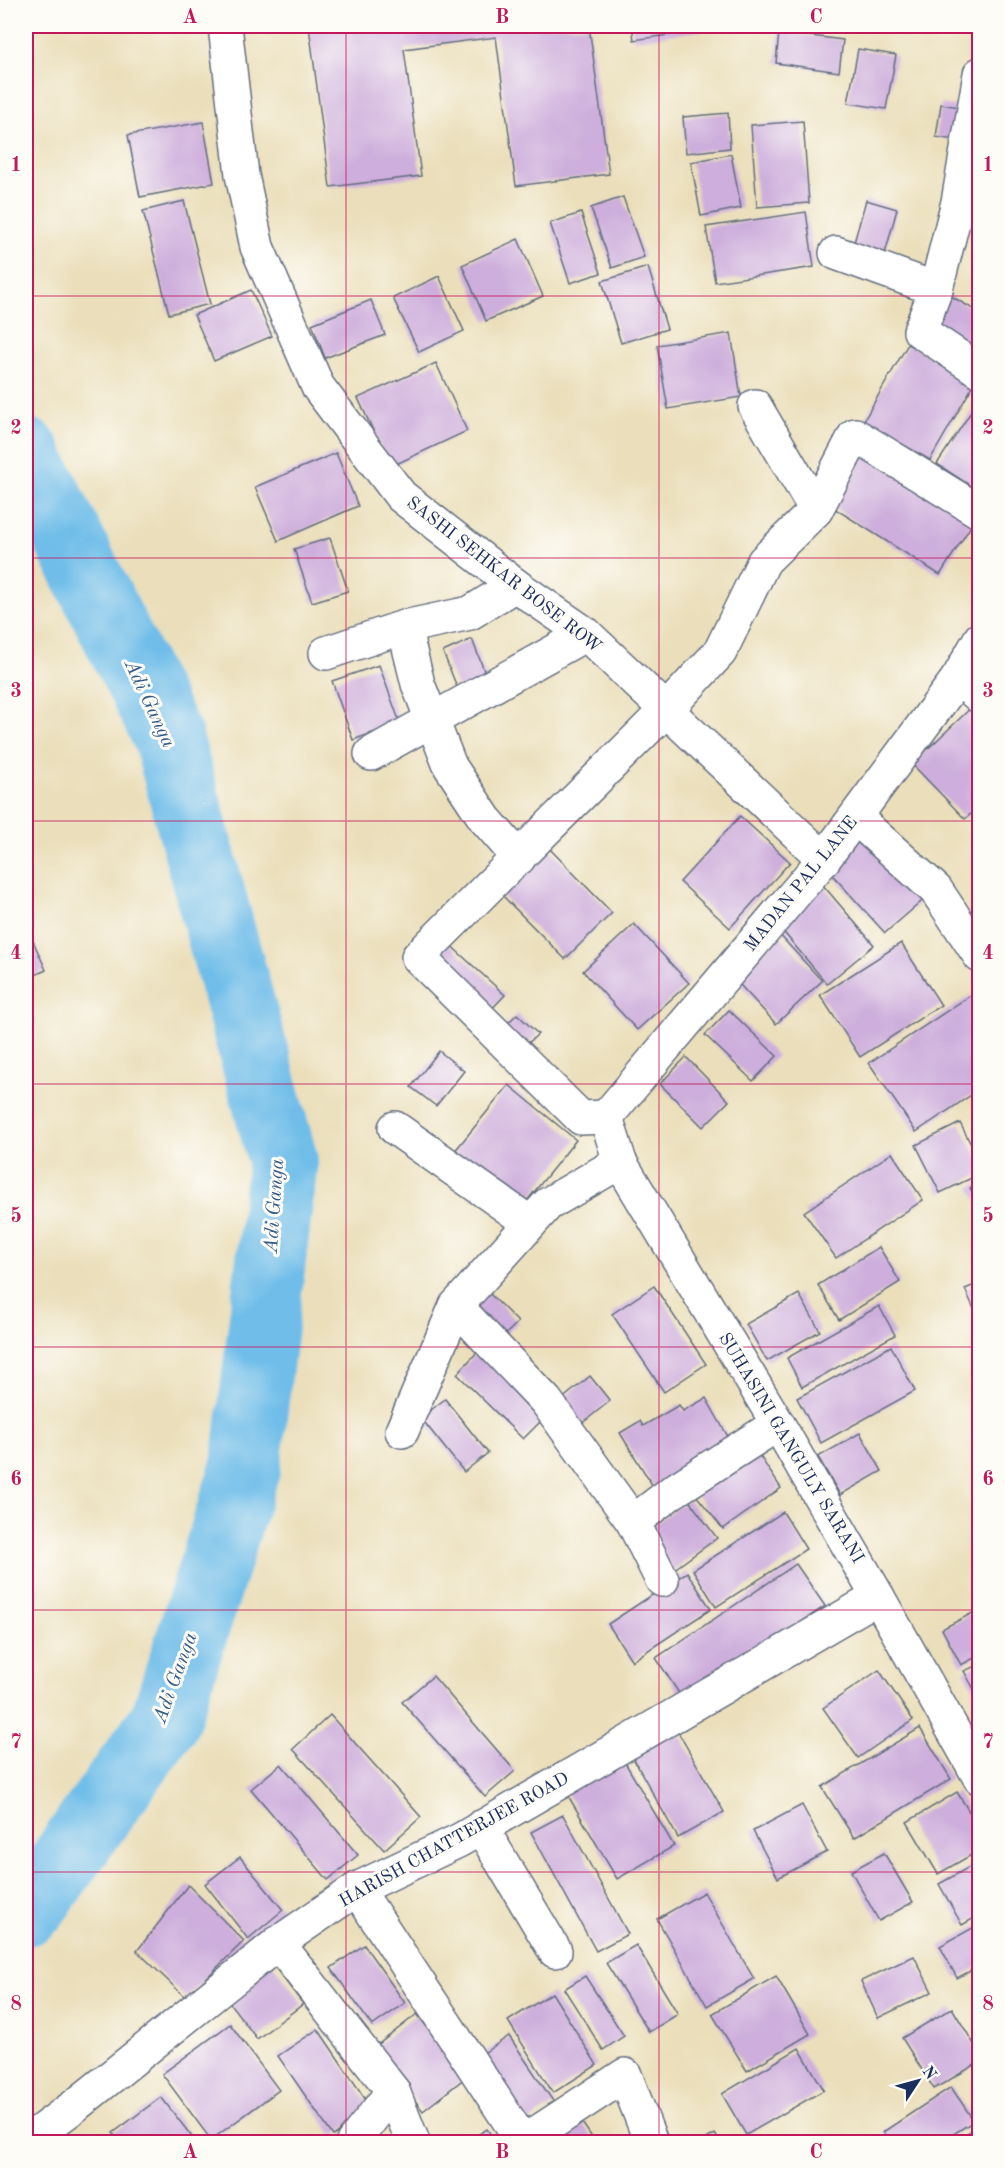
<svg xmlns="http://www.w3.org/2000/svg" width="1005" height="2168" viewBox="0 0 1005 2168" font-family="'Old Standard TT',serif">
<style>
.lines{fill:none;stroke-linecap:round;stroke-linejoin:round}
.river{stroke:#6fbde9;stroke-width:70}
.building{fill:#cdaedc}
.minor-casing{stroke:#646d7f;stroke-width:36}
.minor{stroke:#fff;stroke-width:33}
.grid{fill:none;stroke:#c2185b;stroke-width:1.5;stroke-opacity:0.55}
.labels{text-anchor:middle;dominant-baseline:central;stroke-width:6;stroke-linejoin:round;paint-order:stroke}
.street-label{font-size:18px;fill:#1b2f5e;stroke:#fdfcf7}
.water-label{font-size:20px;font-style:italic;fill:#345a88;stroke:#fdfcf7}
.neatline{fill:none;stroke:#c2185b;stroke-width:2}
.grid-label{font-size:20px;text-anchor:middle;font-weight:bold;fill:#c2185b}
</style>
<rect width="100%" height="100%" fill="#fdfcf7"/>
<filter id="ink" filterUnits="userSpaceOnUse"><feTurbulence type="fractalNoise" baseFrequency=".0167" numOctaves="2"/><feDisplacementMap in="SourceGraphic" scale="12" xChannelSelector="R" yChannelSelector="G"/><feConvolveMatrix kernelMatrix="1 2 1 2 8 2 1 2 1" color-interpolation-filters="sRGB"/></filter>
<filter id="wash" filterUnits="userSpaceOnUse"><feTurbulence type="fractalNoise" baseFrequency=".008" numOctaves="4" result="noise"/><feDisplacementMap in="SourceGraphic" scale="24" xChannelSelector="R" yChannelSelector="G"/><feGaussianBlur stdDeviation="1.35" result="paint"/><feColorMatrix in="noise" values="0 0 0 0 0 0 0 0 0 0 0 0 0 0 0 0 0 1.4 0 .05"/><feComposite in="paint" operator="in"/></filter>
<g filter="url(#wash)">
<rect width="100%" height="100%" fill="#ebdfbb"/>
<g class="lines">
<!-- river -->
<path class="river" d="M26,453L168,738L283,1161L246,1466L165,1720L33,1905L26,1911"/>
</g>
<g id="blocks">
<!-- building -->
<g class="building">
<path d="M309,26H589L609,174L516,186L496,37L404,49L421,176L330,187Z"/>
<path d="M632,26H718L719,28L634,40Z"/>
<path d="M779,32L843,40L839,72L776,63Z"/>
<path d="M858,49L896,55L886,109L848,103Z"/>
<path d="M941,104L971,109L965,142L936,137Z"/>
<path d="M728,113L730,148L686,153L683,117Z"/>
<path d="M803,121L809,203L757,207L751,125Z"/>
<path d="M203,122L214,183L140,197L128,135Z"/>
<path d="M731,154L741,208L701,216L691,162Z"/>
<path d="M623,197L644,257L612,268L591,208Z"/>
<path d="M866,200L897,209L885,254L853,246Z"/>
<path d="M184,201L210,304L169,314L143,211Z"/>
<path d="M806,212L814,267L715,282L706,227Z"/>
<path d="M581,213L601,273L570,283L550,223Z"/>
<path d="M518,239L543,296L486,321L462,265Z"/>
<path d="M648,267L667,329L621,343L602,281Z"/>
<path d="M439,276L464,331L419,352L393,298Z"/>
<path d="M251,290L272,336L214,361L194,315Z"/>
<path d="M944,292L980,313V366L927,332Z"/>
<path d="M371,300L385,335L325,358L312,324Z"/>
<path d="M731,333L741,397L668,409L657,345Z"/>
<path d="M908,344L975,382L930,460L863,422Z"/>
<path d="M436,363L467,431L390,467L358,398Z"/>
<path d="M980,398V492L937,464Z"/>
<path d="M865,447L976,518L940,575L829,505Z"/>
<path d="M336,453L358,506L278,541L255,487Z"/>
<path d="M330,538L348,591L312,602L294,549Z"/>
<path d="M472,639L488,681L459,692L443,652Z"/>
<path d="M379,665L400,723L353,740L332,681Z"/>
<path d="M975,704L980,709V806L965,819L912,764Z"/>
<path d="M740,816L790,862L730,928L680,882Z"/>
<path d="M869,831L928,896L885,933L827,869Z"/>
<path d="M545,844L612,913L565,959L497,890Z"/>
<path d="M822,884L874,945L827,984L776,923Z"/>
<path d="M634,924L689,983L637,1030L583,971Z"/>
<path d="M26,925L46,970L26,979Z"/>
<path d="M777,932L822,981L776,1024L731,975Z"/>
<path d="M447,942L505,995L486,1015L428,962Z"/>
<path d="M901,943L941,1005L860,1057L820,995Z"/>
<path d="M971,995L980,1008V1089L916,1132L869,1063Z"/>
<path d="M729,1010L777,1056L753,1081L705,1035Z"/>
<path d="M517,1014L538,1034L521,1050L501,1030Z"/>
<path d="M439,1051L464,1071L436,1106L411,1087Z"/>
<path d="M686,1057L729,1101L703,1127L660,1084Z"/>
<path d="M509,1085L576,1140L522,1207L454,1152Z"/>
<path d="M960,1123L980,1162V1174L940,1193L916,1145Z"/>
<path d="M892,1153L923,1200L836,1258L804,1212Z"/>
<path d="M980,1182V1205L970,1188Z"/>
<path d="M879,1247L900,1282L839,1320L818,1285Z"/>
<path d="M980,1283V1322L965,1289Z"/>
<path d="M654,1286L706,1364L664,1392L612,1314Z"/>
<path d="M487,1291L518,1322L498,1342L467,1311Z"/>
<path d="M799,1294L820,1331L767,1361L746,1324Z"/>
<path d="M879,1306L895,1335L802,1387L787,1358Z"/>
<path d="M891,1346L915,1391L821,1443L797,1398Z"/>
<path d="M481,1348L548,1414L523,1439L457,1374Z"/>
<path d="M590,1376L610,1401L575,1429L555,1405Z"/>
<path d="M706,1398L731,1442L654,1488L620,1433L640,1421L643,1426L679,1405L683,1411Z"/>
<path d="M445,1399L488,1453L464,1472L421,1418Z"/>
<path d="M860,1433L882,1471L840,1495L818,1457Z"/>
<path d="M753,1446L781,1488L723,1529L692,1490Z"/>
<path d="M688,1499L717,1538L669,1573L641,1534Z"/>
<path d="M783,1512L806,1549L716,1607L693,1570Z"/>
<path d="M796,1564L825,1606L684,1701L656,1658Z"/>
<path d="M687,1572L711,1609L632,1661L608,1624Z"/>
<path d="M980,1609V1655L961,1665L942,1629Z"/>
<path d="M980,1664V1700L964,1671Z"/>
<path d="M879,1670L913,1720L858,1758L823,1708Z"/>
<path d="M433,1676L515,1771L485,1797L402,1702Z"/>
<path d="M330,1715L421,1817L384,1850L293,1749Z"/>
<path d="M674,1725L724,1812L678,1838L629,1751Z"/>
<path d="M920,1728L951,1779L854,1838L822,1787Z"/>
<path d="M620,1754L674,1846L617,1879L563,1787Z"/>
<path d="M281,1764L358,1855L328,1880L251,1789Z"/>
<path d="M957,1792L980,1829V1850L938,1874L907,1822Z"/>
<path d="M802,1805L827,1852L778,1878L753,1831Z"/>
<path d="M563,1815L628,1934L596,1951L531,1832Z"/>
<path d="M884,1853L913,1902L879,1921L851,1871Z"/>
<path d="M240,1857L283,1910L248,1939L205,1884Z"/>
<path d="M980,1861V1915L962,1925L939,1884Z"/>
<path d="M188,1885L244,1941L186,1998L137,1951Z"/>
<path d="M704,1892L754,1979L707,2006L657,1919Z"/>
<path d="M980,1924V1966L957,1978L940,1946Z"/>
<path d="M364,1945L405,2003L372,2026L331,1968Z"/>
<path d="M636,1945L678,2014L649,2032L606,1963Z"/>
<path d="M914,1956L932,1992L878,2018L861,1981Z"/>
<path d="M271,1962L303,2004L257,2039L225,1997Z"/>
<path d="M585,1976L624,2036L603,2050L564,1989Z"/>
<path d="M776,1976L810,2034L747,2071L712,2014Z"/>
<path d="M552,1993L597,2065L553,2093L508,2021Z"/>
<path d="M952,2008L980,2054V2062L934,2089L902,2038Z"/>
<path d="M417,2014L466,2077L423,2111L375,2047Z"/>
<path d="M230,2024L279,2090L211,2140L162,2074Z"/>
<path d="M318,2029L372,2109L333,2136L278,2056Z"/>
<path d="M509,2036L555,2104L524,2125L478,2057Z"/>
<path d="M799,2048L824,2090L746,2135L722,2094Z"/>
<path d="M951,2087L974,2121L941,2142H891L883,2132Z"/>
<path d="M161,2097L196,2142H119L113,2133Z"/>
<path d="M579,2118L595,2142H542Z"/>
<path d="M975,2128L980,2135V2142H953Z"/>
<path d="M487,2129L496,2142H466Z"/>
<path d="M715,2134L720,2142H701Z"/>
</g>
</g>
</g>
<g filter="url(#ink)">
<use href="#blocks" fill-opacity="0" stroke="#646d7f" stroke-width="1.5"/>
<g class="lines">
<!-- minor casing -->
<g class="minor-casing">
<g id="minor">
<path d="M225,26L242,175L257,247L318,387L401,496L515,585L586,634L824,859"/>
<path d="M980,74L958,202L936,289L920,331L980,371"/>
<path d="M836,253L936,289"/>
<path d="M755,406L816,510L855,435L980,512"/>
<path d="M404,627L418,684L450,766L485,819L519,858"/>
<path d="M326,653L404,627L470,613L515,585"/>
<path d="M958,678L980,697"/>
<path d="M371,754L586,634"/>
<path d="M856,818L936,890L980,956"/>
<path d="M606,1117L581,1118L418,957L666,710L720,652L764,561L816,510"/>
<path d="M606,1117L620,1162L778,1424L878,1597L980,1778"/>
<path d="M606,1117L824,859L958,678L980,639"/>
<path d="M395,1128L530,1223"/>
<path d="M456,1306L546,1401L633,1522L662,1580"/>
<path d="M402,1431L456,1306L548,1204L620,1162"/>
<path d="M633,1522L672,1492L778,1424"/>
<path d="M481,1827L555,1951"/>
<path d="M357,1889L523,2142"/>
<path d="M278,1943L393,2091L413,2142"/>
<path d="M26,2142L76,2105L278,1943L357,1889L460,1840L878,1597"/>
<path d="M353,2142L393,2091"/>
<path d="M523,2142L625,2075L651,2142"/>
</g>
</g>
<!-- minor -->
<use href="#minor" class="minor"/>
</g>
</g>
<!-- grid -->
<path class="grid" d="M346,26V2142M659,26V2142M26,296H980M26,558H980M26,821H980M26,1084H980M26,1347H980M26,1610H980M26,1872H980"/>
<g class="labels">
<!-- street labels -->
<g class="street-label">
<text transform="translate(504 575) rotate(38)">SASHI SEHKAR BOSE ROW</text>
<text transform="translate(801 884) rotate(-51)">MADAN PAL LANE</text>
<text transform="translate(791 1448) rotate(59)">SUHASINI GANGULY SARANI</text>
<text transform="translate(454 1840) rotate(-29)">HARISH CHATTERJEE ROAD</text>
</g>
<!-- water labels -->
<g class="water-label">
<text transform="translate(149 704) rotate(65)">Adi Ganga</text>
<text transform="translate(275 1206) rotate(-86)">Adi Ganga</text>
<text transform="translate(176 1678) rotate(-70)">Adi Ganga</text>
</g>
</g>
<!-- margin -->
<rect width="1005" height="2168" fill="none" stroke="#fdfcf7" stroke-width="66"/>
<!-- north arrow -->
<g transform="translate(918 2081) rotate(54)" stroke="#fdfcf7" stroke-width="4.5" paint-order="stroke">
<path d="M0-4.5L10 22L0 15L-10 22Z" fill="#1b2f5e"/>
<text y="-9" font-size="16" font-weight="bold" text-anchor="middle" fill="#1b2f5e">N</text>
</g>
<rect x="33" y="33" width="939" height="2102" class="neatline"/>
<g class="grid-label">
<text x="190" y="23">A</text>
<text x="502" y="23">B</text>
<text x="816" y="23">C</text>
<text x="16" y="171">1</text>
<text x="988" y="171">1</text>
<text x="16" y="434">2</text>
<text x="988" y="434">2</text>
<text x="16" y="697">3</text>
<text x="988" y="697">3</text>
<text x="16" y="959">4</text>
<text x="988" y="959">4</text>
<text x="16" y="1222">5</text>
<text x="988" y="1222">5</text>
<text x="16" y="1485">6</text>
<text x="988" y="1485">6</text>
<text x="16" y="1748">7</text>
<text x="988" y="1748">7</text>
<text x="16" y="2010">8</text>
<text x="988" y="2010">8</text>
<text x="190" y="2158">A</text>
<text x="502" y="2158">B</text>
<text x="816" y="2158">C</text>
</g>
</svg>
